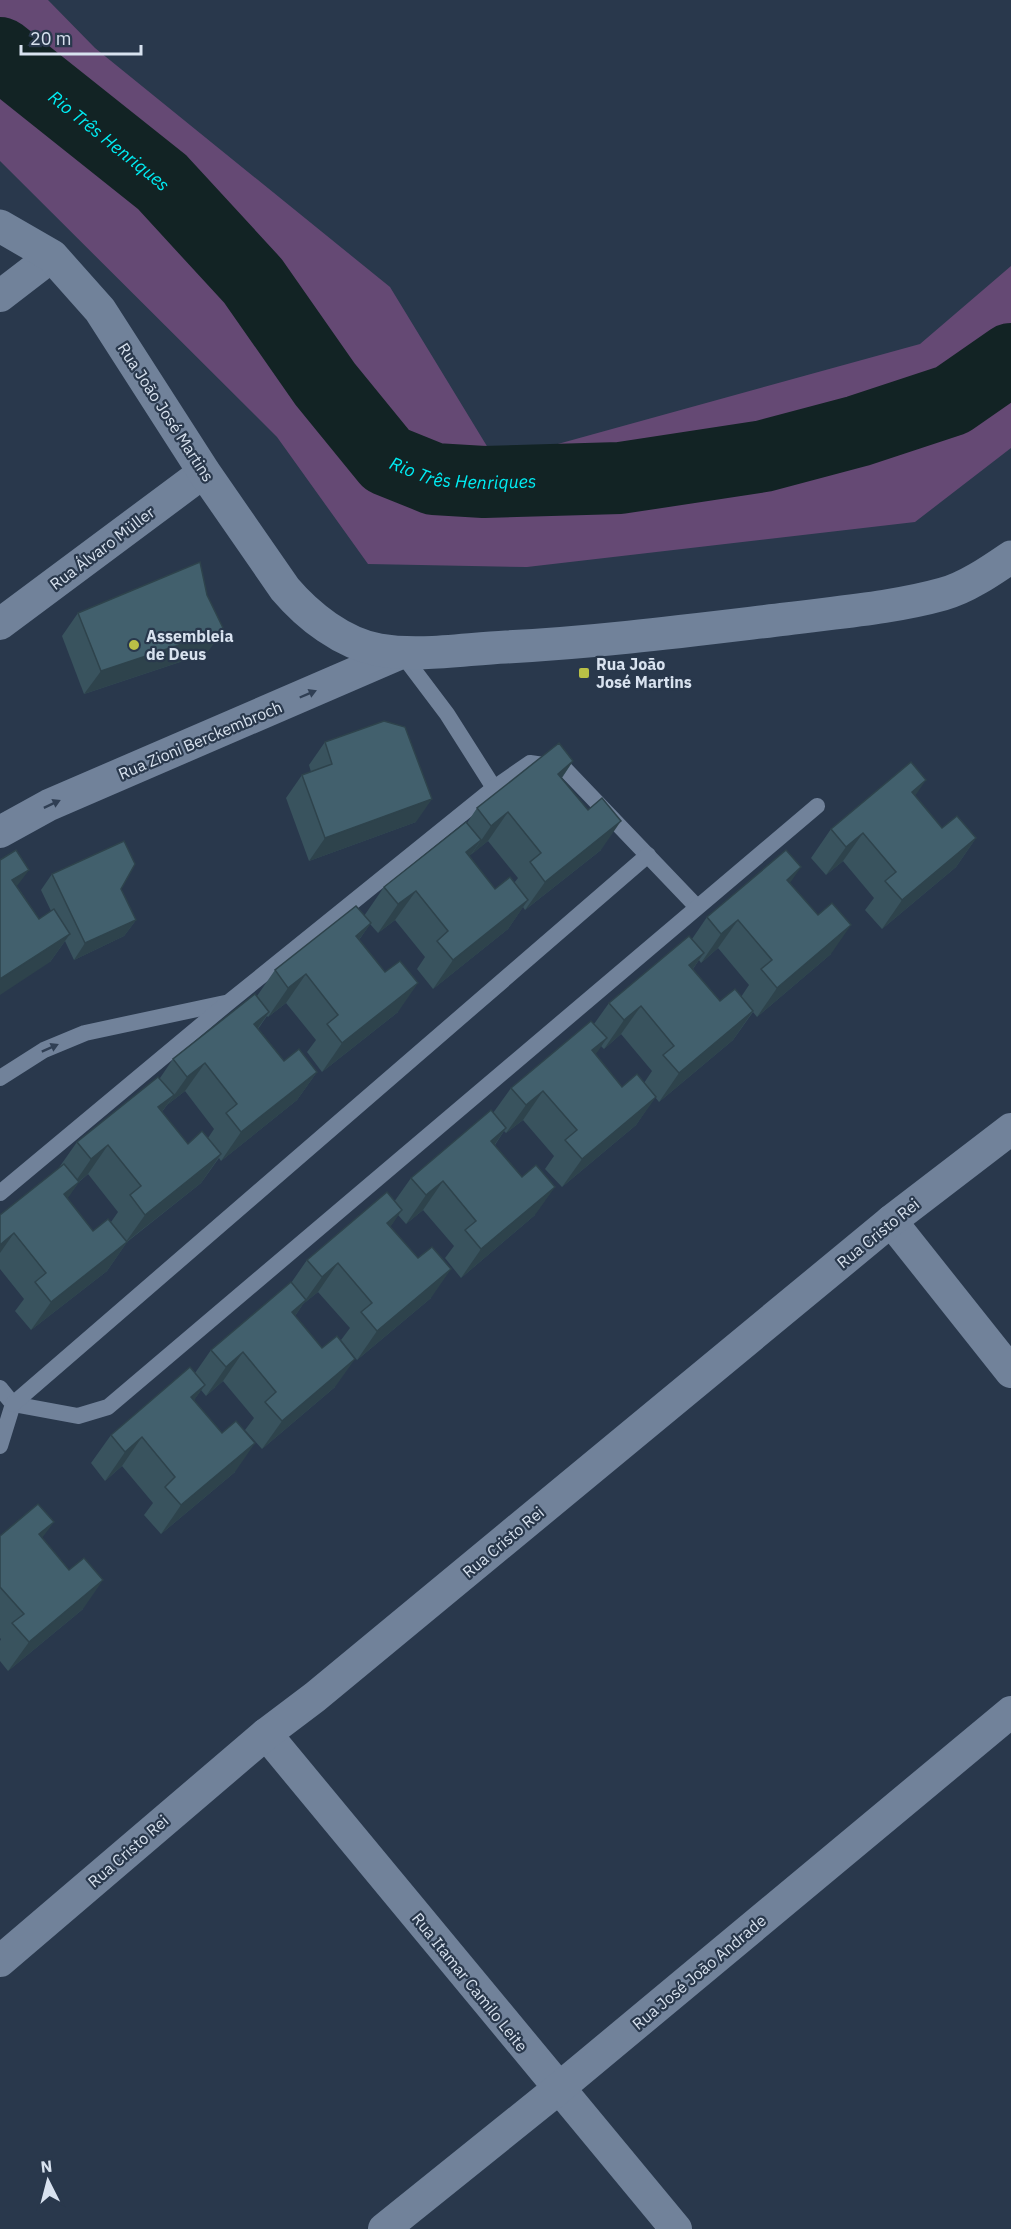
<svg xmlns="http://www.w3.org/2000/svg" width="1011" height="2229" viewBox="0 0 1011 2229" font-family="'IBM Plex Sans',sans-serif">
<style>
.green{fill:#654974}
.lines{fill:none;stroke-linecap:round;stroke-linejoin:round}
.river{stroke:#122324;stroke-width:72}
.service{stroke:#71829a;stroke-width:16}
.minor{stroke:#71829a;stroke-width:32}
.secondary{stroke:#71829a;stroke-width:33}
.wall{fill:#39535e;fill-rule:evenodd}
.shaded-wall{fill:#2e434c}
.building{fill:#42606d;stroke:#2e434c;stroke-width:1.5}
.oneway{fill:#303f54}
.poi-dot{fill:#b9c046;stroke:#29384c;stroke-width:2}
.labels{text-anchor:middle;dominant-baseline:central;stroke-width:4.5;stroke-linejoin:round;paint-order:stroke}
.street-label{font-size:16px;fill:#d8e2ef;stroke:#29384c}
.poi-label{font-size:16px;font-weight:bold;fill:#d8e2ef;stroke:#29384c;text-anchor:start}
.water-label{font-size:18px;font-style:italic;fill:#00edf4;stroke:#29384c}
</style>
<rect width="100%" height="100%" fill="#29384c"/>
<!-- green -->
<path class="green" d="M0,0H48L95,48L390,287L496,461L920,344L1011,266V448L915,522L527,567L368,564L277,437L0,161Z"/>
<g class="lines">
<!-- river -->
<path class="river" id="s1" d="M0,53L162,182L253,281L325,384L387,460L434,479L484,482L620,478L764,456L858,431L952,400L1011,359"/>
<!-- service -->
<g class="service">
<path d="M401,653L447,714L494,788"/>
<path d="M0,1078L44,1050L85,1033L225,1003"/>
<path d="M0,1193L229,1002L494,788L530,763L564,768L697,907"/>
<path d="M0,1388L13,1404L0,1446"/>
<path d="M13,1404L78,1416L108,1407L817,806"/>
<path d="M13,1404L648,855"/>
</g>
<!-- minor -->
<g class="minor">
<path d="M0,296L52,256"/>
<path d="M0,624L204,472"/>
<path d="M0,832L49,805L401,653"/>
<path d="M891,1221L1011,1372"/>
<path d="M266,1734L676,2229"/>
<path d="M0,1961L266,1734L315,1697L891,1221L1011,1129"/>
<path d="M384,2229L558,2089L1011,1712"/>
</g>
<!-- secondary -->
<path class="secondary" d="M0,226L52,256L100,310L204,472L285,589C308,616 342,643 379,650C420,657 464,649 506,647C600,642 693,630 786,619C838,612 893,608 943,594C966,588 992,570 1011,557"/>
</g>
<!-- wall -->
<g class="wall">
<path d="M78,613L207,653L84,694L62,636Z"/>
<path d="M325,742L416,822L309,861L286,798L302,775L311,772L309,765Z"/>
<path d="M573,761L562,778L601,850L525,910L523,907L508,929L433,989L417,969L425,957L395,920L378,933L370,924L359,940L398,1012L322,1072L307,1052L316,1040L286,1003L268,1017L267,1016L258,1029L284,1061L317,1072L297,1100L221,1161L219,1158L201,1183L127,1242L107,1271L31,1330L15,1311L24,1299L0,1269V1215L58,1169L77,1142L160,1078L173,1059L257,996L275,970L364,916L384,887L467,823L477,808ZM488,841L518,878L514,883L495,889L469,856ZM185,1091L214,1129L208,1138L188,1144L162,1112L167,1105ZM88,1174L118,1212L111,1222L93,1231L67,1198L79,1182Z"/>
<path d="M915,796L942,828L976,838L956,867L882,929L865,910L874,898L843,861L826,875L811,858L831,829Z"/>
<path d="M52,874L121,889L136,920L124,936L74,960L65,941L50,962L17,886L39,919L51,911L41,890Z"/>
<path d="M790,883L831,954L757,1017L753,1012L733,1040L659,1102L655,1097L636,1125L562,1187L545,1169L554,1156L523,1120L506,1133L504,1131L495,1145L535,1215L461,1278L445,1258L454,1246L423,1210L406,1224L398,1215L390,1227L431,1298L357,1360L341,1340L350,1328L318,1292L303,1304L295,1316L335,1387L262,1449L245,1430L254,1418L223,1381L206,1396L201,1390L194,1400L235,1472L161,1534L144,1515L153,1503L122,1466L105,1481L91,1463L111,1435L195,1373L211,1350L291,1283L307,1260L394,1202L411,1178L493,1113L511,1088L594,1024L609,1003L692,939L707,917ZM718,948L749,985L741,997L720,1001L693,969L699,960L701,963ZM621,1034L652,1071L644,1083L622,1087L595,1054L601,1046L604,1049Z"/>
<path d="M0,1536L42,1538L83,1609L8,1671L0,1661V1641L1,1639L0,1638Z"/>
</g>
<!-- shaded-wall -->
<g class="shaded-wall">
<path d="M224,630L207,653L84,694L101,671Z"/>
<path d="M573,761L553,790L558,774Z"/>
<path d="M926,780L906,809L912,792Z"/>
<path d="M432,799L416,822L309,861L325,838Z"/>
<path d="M508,812L488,841L471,855L491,826Z"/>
<path d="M621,821L601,850L525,910L545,882Z"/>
<path d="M863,833L843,861L826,875L846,847Z"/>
<path d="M976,838L956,867L882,929L902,900Z"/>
<path d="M481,840L461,869L466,852Z"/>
<path d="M801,867L781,896L787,880Z"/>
<path d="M29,870L8,898L12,880Z"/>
<path d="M416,891L395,920L378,933L398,904Z"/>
<path d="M528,900L508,929L433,989L453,960Z"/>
<path d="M136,920L124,936L74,960L85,943Z"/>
<path d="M738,920L718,948L701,963L721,934Z"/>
<path d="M371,923L350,952L356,936Z"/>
<path d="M851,925L831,954L757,1017L777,988Z"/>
<path d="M70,934L50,962L0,995V979Z"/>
<path d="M704,953L684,981L689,965Z"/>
<path d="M306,974L286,1003L268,1017L288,988Z"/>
<path d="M418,983L398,1012L322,1072L342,1043Z"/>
<path d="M641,1006L621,1034L604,1049L624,1020Z"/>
<path d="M753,1011L733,1040L659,1102L679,1073Z"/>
<path d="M269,1012L249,1041L254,1024Z"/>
<path d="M607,1038L587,1067L592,1050Z"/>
<path d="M205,1063L185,1091L167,1105L187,1077Z"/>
<path d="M317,1072L297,1100L221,1161L241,1132Z"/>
<path d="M543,1091L523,1120L506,1133L526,1105Z"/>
<path d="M174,1095L153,1124L158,1107Z"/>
<path d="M656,1097L636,1125L562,1187L582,1159Z"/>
<path d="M506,1128L486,1157L491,1141Z"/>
<path d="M108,1145L88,1174L71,1188L91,1159Z"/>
<path d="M221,1154L201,1183L125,1243L145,1215Z"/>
<path d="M443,1181L423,1210L406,1224L426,1195Z"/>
<path d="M79,1182L59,1211L64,1194Z"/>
<path d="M555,1187L535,1215L461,1278L481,1249Z"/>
<path d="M402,1210L382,1239L387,1223Z"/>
<path d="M14,1233L0,1253V1245Z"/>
<path d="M127,1242L107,1271L31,1330L51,1302Z"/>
<path d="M338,1263L318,1292L303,1304L286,1329L292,1312L304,1302L322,1277Z"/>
<path d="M451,1269L431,1298L357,1360L377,1331Z"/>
<path d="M243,1352L223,1381L206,1396L226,1367Z"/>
<path d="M355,1359L335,1387L262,1449L282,1421Z"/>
<path d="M205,1385L185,1413L191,1397Z"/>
<path d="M142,1437L122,1466L105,1481L125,1452Z"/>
<path d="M255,1443L235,1472L161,1534L181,1505Z"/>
<path d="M54,1522L33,1550L39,1534Z"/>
<path d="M103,1580L83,1609L8,1671L29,1642Z"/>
</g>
<!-- building -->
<g class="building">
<path d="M200,562L207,595L224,630L101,671L78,613Z"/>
<path d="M384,721L405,727L432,799L325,838L302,775L332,764L325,742Z"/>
<path d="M559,743L573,761L558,774L588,810L602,798L621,821L545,882L530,862L541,853L508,812L491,826L477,808Z"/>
<path d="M911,762L926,780L912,792L942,828L957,816L976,838L902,900L885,881L896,872L863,833L846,847L831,829Z"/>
<path d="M466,822L481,840L466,852L495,889L510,877L528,900L453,960L437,941L448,931L416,891L398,904L384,887Z"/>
<path d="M124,841L135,864L121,889L136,920L85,943L52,874Z"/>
<path d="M16,850L29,870L12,880L39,919L54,909L70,934L0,979V860Z"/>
<path d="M786,850L801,867L787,880L818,915L832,903L851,925L777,988L761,969L772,960L738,920L721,934L707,917Z"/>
<path d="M356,906L371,923L356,936L385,972L400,961L418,983L342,1043L327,1024L338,1015L306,974L288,988L275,970Z"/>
<path d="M689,936L704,953L689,965L720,1001L735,989L753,1011L679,1073L663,1055L674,1046L641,1006L624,1020L609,1003Z"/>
<path d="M255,994L269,1012L254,1024L284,1061L299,1049L317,1072L241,1132L226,1113L237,1104L205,1063L187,1077L173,1059Z"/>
<path d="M591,1021L607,1038L592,1050L622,1087L637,1074L656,1097L582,1159L565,1140L577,1130L543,1091L526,1105L511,1088Z"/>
<path d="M158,1077L174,1095L158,1107L188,1144L202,1131L221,1154L145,1215L130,1195L141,1186L108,1145L91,1159L77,1142Z"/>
<path d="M491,1110L506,1128L491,1141L522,1177L536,1165L555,1187L481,1249L465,1230L476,1221L443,1181L426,1195L411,1178Z"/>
<path d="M64,1164L79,1182L64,1194L93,1231L108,1219L127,1242L51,1302L35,1282L46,1273L14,1233L0,1245V1215Z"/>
<path d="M387,1192L402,1210L387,1223L418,1258L432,1247L451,1269L377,1331L361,1312L372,1303L338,1263L322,1277L307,1260Z"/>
<path d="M291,1282L306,1300L292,1312L322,1348L337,1336L355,1359L282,1421L265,1402L276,1392L243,1352L226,1367L211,1350Z"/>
<path d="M190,1367L205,1385L191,1397L222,1433L236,1421L255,1443L181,1505L165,1487L175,1477L142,1437L125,1452L111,1435Z"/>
<path d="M38,1504L54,1522L39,1534L69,1570L84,1558L103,1580L29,1642L12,1623L24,1614L0,1587V1536Z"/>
</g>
<!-- one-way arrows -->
<defs><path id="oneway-solid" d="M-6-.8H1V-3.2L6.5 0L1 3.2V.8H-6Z" transform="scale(1.5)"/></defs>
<g class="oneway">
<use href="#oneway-solid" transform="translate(308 694) rotate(-23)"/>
<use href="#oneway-solid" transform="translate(52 804) rotate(-25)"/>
<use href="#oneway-solid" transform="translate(50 1048) rotate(-24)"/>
</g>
<!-- markers -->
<g class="poi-dot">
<circle cx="134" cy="645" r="6"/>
<rect x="578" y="667" width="12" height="12" rx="3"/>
</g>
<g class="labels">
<!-- street labels -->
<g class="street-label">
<text transform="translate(166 412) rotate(57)">Rua João José Martins</text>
<text transform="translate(102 548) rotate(-37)">Rua Álvaro Müller</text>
<text transform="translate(200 740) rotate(-23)">Rua Zioni Berckembroch</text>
<text transform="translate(878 1233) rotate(-39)">Rua Cristo Rei</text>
<text transform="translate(503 1542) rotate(-40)">Rua Cristo Rei</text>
<text transform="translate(128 1851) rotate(-41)">Rua Cristo Rei</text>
<text transform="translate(699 1972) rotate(-40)">Rua José João Andrade</text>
<text transform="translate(470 1982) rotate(51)">Rua Itamar Camilo Leite</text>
</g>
<!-- poi labels -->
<g class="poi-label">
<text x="146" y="636">Assembleia<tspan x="146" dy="18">de Deus</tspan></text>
<text x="596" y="664">Rua João<tspan x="596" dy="18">José Martins</tspan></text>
</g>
<!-- water labels -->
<g class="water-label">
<text stroke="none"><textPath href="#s1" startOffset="140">Rio Três Henriques</textPath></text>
<text stroke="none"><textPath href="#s1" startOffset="644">Rio Três Henriques</textPath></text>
</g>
</g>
<!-- north arrow -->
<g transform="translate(48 2181) rotate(354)" stroke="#29384c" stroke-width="4.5" paint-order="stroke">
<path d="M0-4.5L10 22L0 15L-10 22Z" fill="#d8e2ef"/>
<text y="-9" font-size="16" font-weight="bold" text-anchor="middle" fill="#d8e2ef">N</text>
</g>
<!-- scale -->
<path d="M21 45v9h120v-9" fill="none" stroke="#d8e2ef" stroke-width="3"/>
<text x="30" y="45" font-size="18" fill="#d8e2ef" stroke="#29384c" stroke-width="4.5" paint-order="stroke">20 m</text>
</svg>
